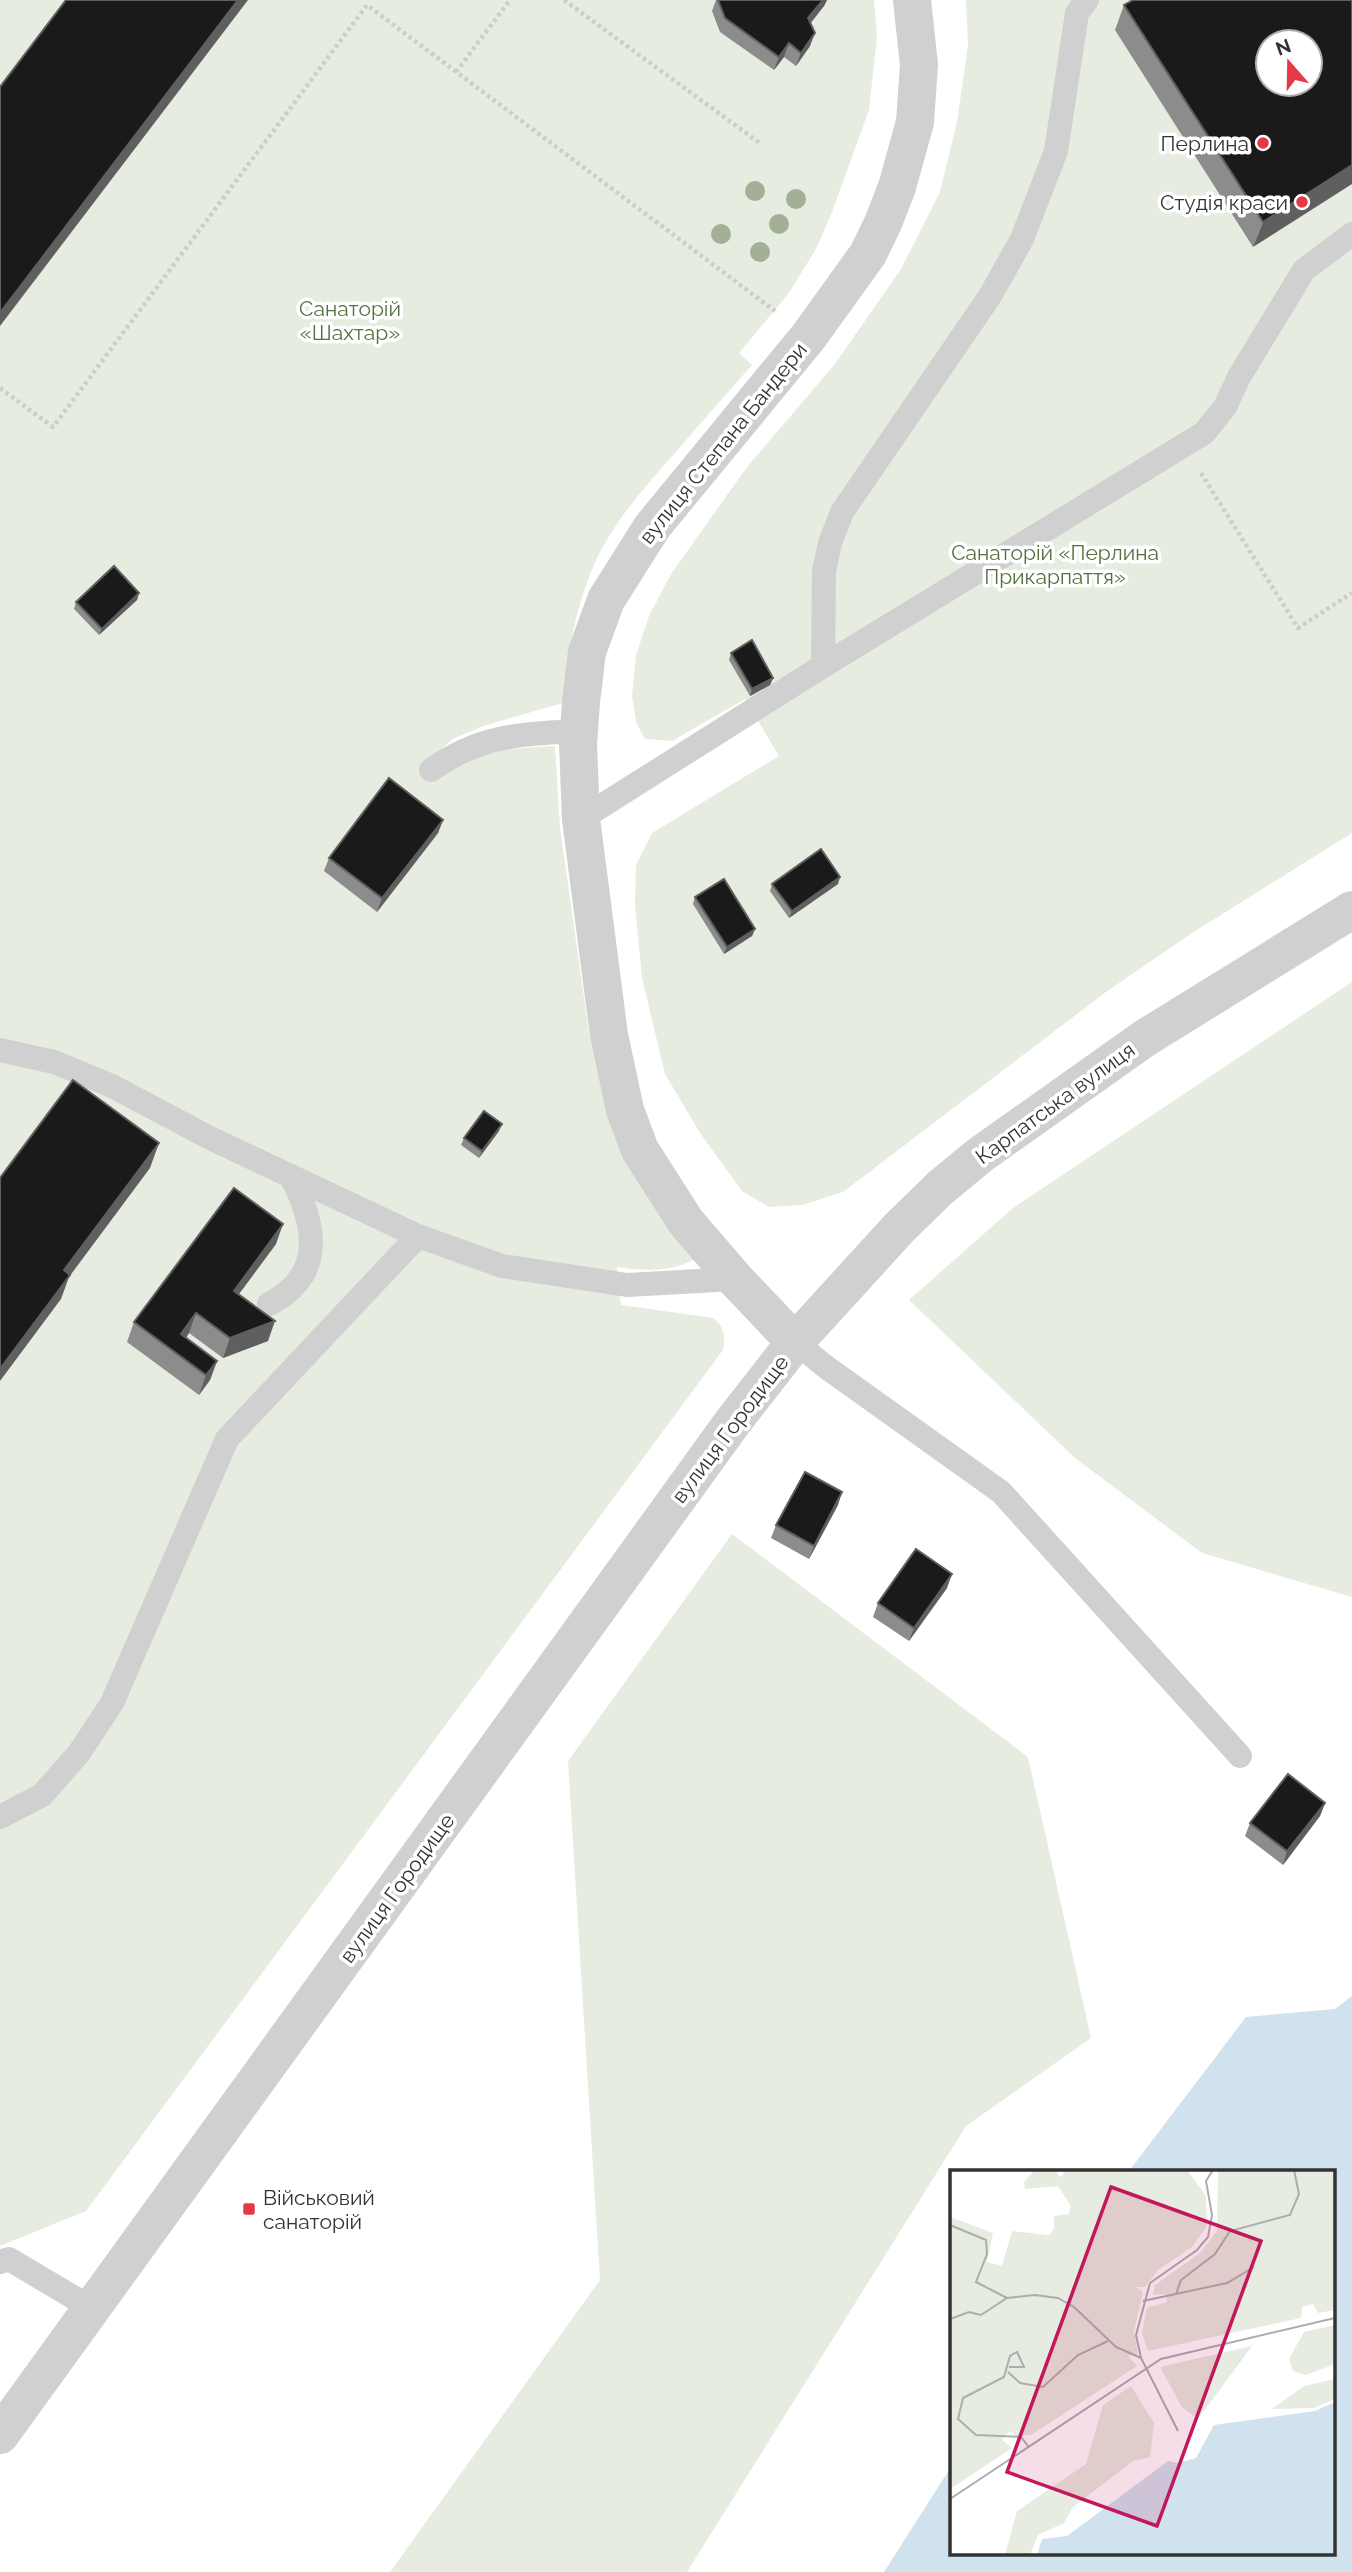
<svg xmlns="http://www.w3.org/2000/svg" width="1352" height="2572" viewBox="0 0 1352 2572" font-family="Raleway,sans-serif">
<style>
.green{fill:#e6ecdf;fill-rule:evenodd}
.water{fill:#cfe2ee}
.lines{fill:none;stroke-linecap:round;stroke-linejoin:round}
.path{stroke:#cdcdcd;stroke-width:4.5;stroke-dasharray:3.5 3.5;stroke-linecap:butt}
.service{stroke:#d0d0d0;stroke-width:24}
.minor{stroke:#d0d0d0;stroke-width:38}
.tertiary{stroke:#d0d0d0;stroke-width:38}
.tree{fill:#a2b095}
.wall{fill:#8c8c8c}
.shaded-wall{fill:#5f5f5f}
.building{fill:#1a1a1a;stroke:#5f5f5f;stroke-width:2;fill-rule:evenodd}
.poi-dot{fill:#e63946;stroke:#fff;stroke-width:2.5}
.labels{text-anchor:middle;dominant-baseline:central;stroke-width:7;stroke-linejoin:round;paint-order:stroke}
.poi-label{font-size:21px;fill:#333;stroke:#fff;text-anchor:end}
.park-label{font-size:21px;fill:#56703f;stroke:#fff}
.street-label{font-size:21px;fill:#333;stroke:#fff}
.inset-road{fill:none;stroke:#adadad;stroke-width:2}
.view{fill:#c2185b;fill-opacity:0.15;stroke:#c2185b;stroke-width:3.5}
.inset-edge{fill:none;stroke:#333;stroke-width:3.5}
</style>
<rect width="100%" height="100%" fill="#fff"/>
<!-- green -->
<g class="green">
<path d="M0,0H874L877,37L869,110L832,212L816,249L789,293L739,353L752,365C726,394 700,424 674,454C642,490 609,527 591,572C574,614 567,658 563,703L483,726L453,739L421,766L462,762L506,749L555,746L560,828L589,1033L601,1087L700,1256C674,1273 646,1271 617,1267L621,1305L713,1318C725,1327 725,1336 723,1350L86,2211L0,2246Z"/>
<path d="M966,0H1352V833L1192,933L1106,992L843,1192L802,1205L769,1207L742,1191L700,1133L665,1074L642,978L635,906L636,865L652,833L779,756L745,699L672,741L645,739L636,722L632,696L636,655L649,616L671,574L747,467L835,364L901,269L940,192L957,122L968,45ZM1268,42H1310V84H1268Z"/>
<path d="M1352,982V1597L1202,1553L1075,1458L909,1300L1013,1208Z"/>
<path d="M732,1534L1028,1757L1091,2038L966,2126L687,2572H390L600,2280L568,1761Z"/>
</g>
<!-- water -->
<path class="water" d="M1352,1996V2572H884L951,2467V2553H1333V2171H1129L1246,2017L1335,2009Z"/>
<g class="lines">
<!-- path -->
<g class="path">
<path d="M564,0L761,144"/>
<path d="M456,72L510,0"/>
<path d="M0,388L53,427L367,5L775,311"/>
<path d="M1201,473L1298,628L1352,593"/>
</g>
<!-- service -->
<g class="service">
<path d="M823,666L824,571L830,543L842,512L990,296L1022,239L1056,151L1077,13L1087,0"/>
<path d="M431,770C480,735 520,734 579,731"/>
<path d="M581,819L823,666L1204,433L1225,407L1239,377L1304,270L1352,234"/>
<path d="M0,1050L54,1062L112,1086L210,1138L418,1236L502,1266L627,1285L735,1279"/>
<path d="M269,1304C326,1275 316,1225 291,1176"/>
<path d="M795,1342L826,1367L1001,1492L1240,1756"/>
<path d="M0,1817L42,1795L79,1753L112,1703L227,1439L418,1236"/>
<path d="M0,2262L9,2259L93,2309"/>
</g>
<!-- minor -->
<path class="minor" d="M795,1342L735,1279L686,1222L640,1150L625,1110L609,1035L581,819L578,744L581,702L587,652L606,600L652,527L809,336L868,254L883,223L897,187L915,122L919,65L912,0"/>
<!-- tertiary -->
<path class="tertiary" d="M0,2435L732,1423L795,1342L899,1228L940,1188L980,1155L1145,1038L1352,910"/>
</g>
<!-- trees -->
<g class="tree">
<circle cx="755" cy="191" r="10"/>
<circle cx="796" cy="199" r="10"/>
<circle cx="779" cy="224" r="10"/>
<circle cx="721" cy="234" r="10"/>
<circle cx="760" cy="252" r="10"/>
</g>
<!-- wall -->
<g class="wall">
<path d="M716,0H827L824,6L811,23L810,46L796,66L784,57L774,70L720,32L712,11Z"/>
<path d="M1352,0L1253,247L1115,30L1124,5Z"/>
<path d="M139,593L137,600L99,635L74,609L76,602Z"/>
<path d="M731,653L773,678L770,685L750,696L729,660Z"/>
<path d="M443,820L438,833L377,912L324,871L329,858Z"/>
<path d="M772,884H838L789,918L770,891Z"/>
<path d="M695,897L755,929L752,936L724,954L693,904Z"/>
<path d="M499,1131L479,1158L461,1145L464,1138Z"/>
<path d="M276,1244L239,1294L268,1341L223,1358L189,1333L186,1338L217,1361L210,1380L199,1395L127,1342L134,1322Z"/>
<path d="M838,1505L809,1559L771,1538L776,1525Z"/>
<path d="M947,1588L909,1641L873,1617L878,1603Z"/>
<path d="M1325,1803L1320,1816L1283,1865L1245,1836L1250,1823Z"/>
</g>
<!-- shaded-wall -->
<g class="shaded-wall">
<path d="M238,0H248L0,326V313Z"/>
<path d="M823,0H827L824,6L803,32L808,18Z"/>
<path d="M815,33L810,46L796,66L801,53Z"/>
<path d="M789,43L784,57L774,70L779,57Z"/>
<path d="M1352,165V184L1253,247L1263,222Z"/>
<path d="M139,593L137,600L99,635L102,629Z"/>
<path d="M773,678L770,685L750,696L752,689Z"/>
<path d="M443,820L438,833L377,912L382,898Z"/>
<path d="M840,877L838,884L789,918L792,911Z"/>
<path d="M755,929L752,936L724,954L727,947Z"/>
<path d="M502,1124L499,1131L479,1158L482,1151Z"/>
<path d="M159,1143L150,1168L69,1277L61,1299L0,1381V1369L64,1270Z"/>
<path d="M283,1224L276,1244L227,1310L234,1291Z"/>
<path d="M196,1313L189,1333L174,1354L181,1334Z"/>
<path d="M275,1321L268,1341L223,1358L230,1338Z"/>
<path d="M217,1361L210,1380L199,1395L206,1375Z"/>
<path d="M842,1492L838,1505L809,1559L814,1546Z"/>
<path d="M952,1574L947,1588L909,1641L914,1628Z"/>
<path d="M1325,1803L1320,1816L1283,1865L1287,1851Z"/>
</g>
<!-- building -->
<g class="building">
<path d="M66,0H238L0,313V87Z"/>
<path d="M718,0H823L808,18L815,33L801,53L789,43L779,57L725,18Z"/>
<path d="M1133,0H1352V165L1263,222L1124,5ZM1268,42H1310V84H1268Z"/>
<path d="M114,566L139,593L102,629L76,602Z"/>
<path d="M752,640L773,678L752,689L731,653Z"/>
<path d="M389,778L443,820L382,898L329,858Z"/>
<path d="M821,849L840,877L792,911L772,884Z"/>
<path d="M724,879L755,929L727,947L695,897Z"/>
<path d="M73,1080L159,1143L64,1270L70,1275L0,1369V1178Z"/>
<path d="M484,1111L502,1124L482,1151L464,1138Z"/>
<path d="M234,1188L283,1224L234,1291L275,1321L230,1338L196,1313L181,1334L217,1361L206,1375L134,1322Z"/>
<path d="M805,1472L842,1492L814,1546L776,1525Z"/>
<path d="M916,1549L952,1574L914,1628L878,1603Z"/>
<path d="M1288,1774L1325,1803L1287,1851L1250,1823Z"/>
</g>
<!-- markers -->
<g class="poi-dot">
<circle cx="1263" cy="143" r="7"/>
<circle cx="1302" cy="202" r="7"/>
<rect x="242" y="2202" width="14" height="14" rx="3.5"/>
</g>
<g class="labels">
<!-- poi labels -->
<g class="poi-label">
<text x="1249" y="143">Перлина</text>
<text x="1288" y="202">Студія краси</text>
<text x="263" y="2197" text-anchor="start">Військовий<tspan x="263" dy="24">санаторій</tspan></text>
</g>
<!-- park labels -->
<g class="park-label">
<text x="350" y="308">Санаторій<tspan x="350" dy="24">«Шахтар»</tspan></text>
<text x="1055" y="552">Санаторій «Перлина<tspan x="1055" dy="24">Прикарпаття»</tspan></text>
</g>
<!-- street labels -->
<g class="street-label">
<text transform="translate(723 443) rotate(-51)">вулиця Степана Бандери</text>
<text transform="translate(1055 1103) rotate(-36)">Карпатська вулиця</text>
<text transform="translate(730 1429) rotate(-53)">вулиця Городище</text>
<text transform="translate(397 1888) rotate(-54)">вулиця Городище</text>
</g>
</g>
<!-- overview -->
<g transform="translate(950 2170)">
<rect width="385" height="385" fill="#fff"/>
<path d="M85,0H106L109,7L114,4L111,0H237L256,26L257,56L242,77L208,100L195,117H186L193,122L184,161L188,184L178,186L187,196L81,265L66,266L60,261L52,270L62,278L0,319V47L43,63L37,92L52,96L62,61L99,65L104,59V46L119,44L121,36L108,16L75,19L74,12ZM268,0H385V140L368,143L363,134L352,137L351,148L198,181L192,163L197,138L217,132L216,124L203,125L205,115L250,83L267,61ZM385,155V194L356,205L343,201L339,189L354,162ZM302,176L248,249L232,237L210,197ZM385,209V229L364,238L322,239L354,216ZM181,216L204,253L200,287L183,291L122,338L114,353L88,365L80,385H55L67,341L136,294L153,235Z" fill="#e6ecdf"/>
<path d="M385,232V385H87L92,369L117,366L218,291L228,293L246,288L264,255L365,241Z" fill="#cfe2ee"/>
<path class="inset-road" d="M0,55L36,70L37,84L26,112L57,128M226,124L231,110L265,84L280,61L340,45L349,24L344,0M193,131L277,113L304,97M0,149L19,142L31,145L57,128L85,125L108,128L124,137L166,177L191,188M59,197H74L67,182L60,186L54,207L13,228L8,249L26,265L71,267L78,276M58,202L70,213L93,217L128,185L158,171M228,261L191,188L186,165L200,113L247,80L258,67L262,45L256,11L263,0M0,329L211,189L385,148"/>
<path class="view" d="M161,17L311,71L207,356L57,302Z"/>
<rect width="385" height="385" class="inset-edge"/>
</g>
<!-- north arrow -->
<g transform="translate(1289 63) rotate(340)"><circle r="33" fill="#ffffff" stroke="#adadad" stroke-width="2"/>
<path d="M0-5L12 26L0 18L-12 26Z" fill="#e63946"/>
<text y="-10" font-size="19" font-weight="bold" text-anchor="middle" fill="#333333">N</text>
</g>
</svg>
